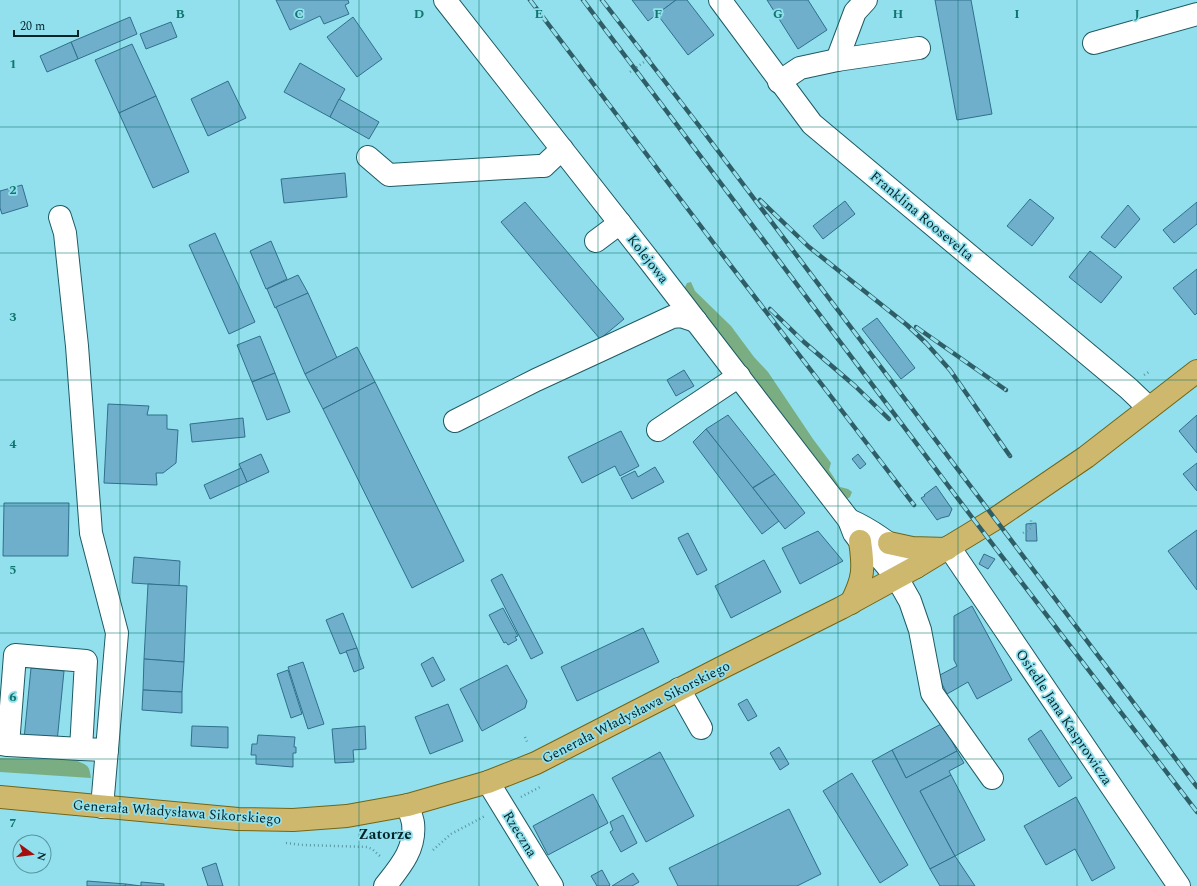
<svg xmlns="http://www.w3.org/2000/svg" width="1197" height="886" viewBox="0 0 1197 886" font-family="Spectral,serif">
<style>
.green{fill:#7aae82}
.building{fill:#6fafcc;stroke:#2f708b}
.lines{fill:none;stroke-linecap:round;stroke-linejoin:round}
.minor-casing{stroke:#1e5b64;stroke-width:24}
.major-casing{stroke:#726516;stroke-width:24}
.path{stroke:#5a97a0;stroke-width:2.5;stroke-dasharray:1 3;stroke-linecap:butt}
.minor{stroke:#fff;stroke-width:22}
.major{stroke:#ceb86d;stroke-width:22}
.rail-casing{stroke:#2f5e66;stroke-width:4.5}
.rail{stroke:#92e0ed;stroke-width:3;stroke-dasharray:9;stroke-linecap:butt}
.grid{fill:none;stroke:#0f766e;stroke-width:1;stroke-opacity:0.55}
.labels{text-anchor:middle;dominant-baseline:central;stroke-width:3.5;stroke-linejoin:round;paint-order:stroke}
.street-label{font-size:14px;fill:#03252a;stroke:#92e0ed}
.neighbourhood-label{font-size:15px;font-weight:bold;fill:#03252a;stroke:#92e0ed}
.grid-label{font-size:13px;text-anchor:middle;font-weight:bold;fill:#0f766e;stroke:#92e0ed;stroke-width:3.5;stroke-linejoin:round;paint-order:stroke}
</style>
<rect width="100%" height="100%" fill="#92e0ed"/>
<!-- green -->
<g class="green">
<path d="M691,282L695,291L731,326L754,357L768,372L813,439L831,463L829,470L840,487L848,489L852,492L850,497L845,500L684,289L687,283Z"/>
<path d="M0,758L75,760C88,766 89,764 91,778L0,772Z"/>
</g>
<!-- building -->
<g class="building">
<path d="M276,0H348L349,3L345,5L349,14L324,24L320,16L290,30Z"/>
<path d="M632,0H676L648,21Z"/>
<path d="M676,0H687L714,35L688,55L657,14Z"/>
<path d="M767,0H808L827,30L798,49Z"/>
<path d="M935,0H971L992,114L957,120Z"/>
<path d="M130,17L137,34L78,59L71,42Z"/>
<path d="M353,17L382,59L357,77L327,37Z"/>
<path d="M171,22L177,37L146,49L140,34Z"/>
<path d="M71,42L78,59L47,72L40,56Z"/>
<path d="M132,44L156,96L119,113L95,60Z"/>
<path d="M300,63L345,89L330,117L284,92Z"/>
<path d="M228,81L246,118L208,136L191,99Z"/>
<path d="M156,96L189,172L153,188L119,113Z"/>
<path d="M339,99L379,122L369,139L330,117Z"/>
<path d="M345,173L347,197L284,203L281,179Z"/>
<path d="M22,185L28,206L2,214L0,208V191Z"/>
<path d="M1030,199L1054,218L1032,246L1007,226Z"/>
<path d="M845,201L855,214L823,239L813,226Z"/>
<path d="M525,202L624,319L600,339L501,222Z"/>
<path d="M1197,202V224L1174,243L1163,230Z"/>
<path d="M1128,205L1140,219L1115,248L1101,237Z"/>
<path d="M215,233L255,322L229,334L189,245Z"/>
<path d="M271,241L287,279L266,289L250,251Z"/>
<path d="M1090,251L1122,277L1101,303L1069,277Z"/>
<path d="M1197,269V313L1195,315L1173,288Z"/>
<path d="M298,275L308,293L275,308L267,289Z"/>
<path d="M308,293L337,358L305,374L276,307Z"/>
<path d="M877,318L915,368L901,379L862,329Z"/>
<path d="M260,336L275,373L252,382L237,345Z"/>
<path d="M357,347L375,382L323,409L305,374Z"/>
<path d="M684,370L694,386L676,396L667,380Z"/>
<path d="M275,373L290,412L267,420L252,382Z"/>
<path d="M375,382L464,561L412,588L323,409Z"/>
<path d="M108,404L149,406L147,415H167V429L178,430L176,463L163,473H156L157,485L104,483Z"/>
<path d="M728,415L775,474L752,488L706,429Z"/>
<path d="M1197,415V453L1179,431Z"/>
<path d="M243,418L245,437L192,442L190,424Z"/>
<path d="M706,429L779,521L762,534L693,442Z"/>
<path d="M621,431L639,466L620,476L615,466L582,483L568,457Z"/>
<path d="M261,454L269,472L247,482L239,464Z"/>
<path d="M858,454L866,464L860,469L852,459Z"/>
<path d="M1197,463V491L1183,474Z"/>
<path d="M655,467L664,482L632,499L621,478L635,471L638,477Z"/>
<path d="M241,468L247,482L210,499L204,485Z"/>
<path d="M775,474L805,513L785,529L753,488Z"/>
<path d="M936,486L952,509L949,516L941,518L937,520L921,498L925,496L924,495Z"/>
<path d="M4,503H69L68,556H3Z"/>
<path d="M1036,523L1037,541H1026V524Z"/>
<path d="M1197,530V590L1168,551Z"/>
<path d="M818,531L843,561L800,584L782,548Z"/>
<path d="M688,533L707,570L697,575L678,538Z"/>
<path d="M984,554L995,559L988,569L979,564Z"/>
<path d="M134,557L180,561L179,586L132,583Z"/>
<path d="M764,560L781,592L731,618L715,586Z"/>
<path d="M502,574L543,653L531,659L491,580Z"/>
<path d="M148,584L187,586L184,662L144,659Z"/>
<path d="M972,606L1012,680L977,699L968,682L947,694L938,676L957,666L954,660V616Z"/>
<path d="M503,608L518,636L515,637L517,640L508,645L506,642L504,643L489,615Z"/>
<path d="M343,613L357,648L340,654L326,620Z"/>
<path d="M643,628L659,662L577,701L561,667Z"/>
<path d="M357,648L364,668L354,672L346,651Z"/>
<path d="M433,657L445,680L432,687L421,664Z"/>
<path d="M144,659L184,662L182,692L143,690Z"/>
<path d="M303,662L324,724L308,729L288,667Z"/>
<path d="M507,665L527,701L525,708L482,731L460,689Z"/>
<path d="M31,668L64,671L57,742L24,739Z"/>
<path d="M288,670L302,714L291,718L277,674Z"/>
<path d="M143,690L182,692V713L142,710Z"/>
<path d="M747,699L757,716L748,721L738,704Z"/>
<path d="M448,704L463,741L430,754L415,717Z"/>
<path d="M943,723L957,751L906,778L892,750Z"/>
<path d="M192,726L228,727V748L191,746Z"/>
<path d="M365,726L366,749L353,750L354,762L335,763L332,729Z"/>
<path d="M1041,730L1072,778L1059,787L1028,739Z"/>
<path d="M258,735L295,737L294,747H296V753H293V767L256,764V755H251L252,744H257Z"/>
<path d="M779,747L789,764L780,770L770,753Z"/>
<path d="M892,750L906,778L957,751L964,763L949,771L951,775L920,791L955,856L930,869L872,761Z"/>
<path d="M660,752L694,816L646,842L612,778Z"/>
<path d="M852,773L908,865L880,883L823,791Z"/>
<path d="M951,775L985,840L955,856L920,791Z"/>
<path d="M593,794L608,823L548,855L533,826Z"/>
<path d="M1076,797L1115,868L1092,881L1075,849L1046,865L1024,826Z"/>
<path d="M789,809L821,874L797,886H678L669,868Z"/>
<path d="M623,815L637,843L621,852L610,832L613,830L610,822Z"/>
<path d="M955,856L975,886H940L930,869Z"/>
<path d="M216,863L223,886H208L202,868Z"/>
<path d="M602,870L610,885L609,886H597L591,876Z"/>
<path d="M633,873L639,882L632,886H612Z"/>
<path d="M87,881L126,884L125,886H87Z"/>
<path d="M141,882L164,884V886H125L126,884L141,886Z"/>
</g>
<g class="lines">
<!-- minor casing -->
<g class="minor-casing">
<g id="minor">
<path d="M445,0L652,264L849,520L854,533L860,541L882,560L897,578L910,601L920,630L932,693L992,778"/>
<path d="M720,0L812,124L1128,388L1149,408"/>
<path d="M1094,43L1197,14"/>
<path d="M837,60L855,12L866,0"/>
<path d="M779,82L800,68L837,60L919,48"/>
<path d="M368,157L389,175L539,166H544L546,164L562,149"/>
<path d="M60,217L65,233L77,346L91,533L117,633L102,807"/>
<path d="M596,241L620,223"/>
<path d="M455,421L536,380L601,350L672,317L681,316L696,321"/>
<path d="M658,430L739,376"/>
<path d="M849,520C875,531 896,548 916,567"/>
<path d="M949,547L1179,886"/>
<path d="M679,689L701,728"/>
<path d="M0,744L8,745L15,655L86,661L81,749L107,750"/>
<path d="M8,745L81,749"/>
<path d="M488,782L552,886"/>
<path d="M385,886C400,867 416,849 413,823C412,817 409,811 408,805"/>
</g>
</g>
<!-- major casing -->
<g class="major-casing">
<g id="major">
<path d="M889,543L912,548L947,549"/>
<path d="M851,603C864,578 864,568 860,541"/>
<path d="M0,797L238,819L293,820L347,816L408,805L488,782L536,763L723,667L841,608L916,567L995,519L1086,457L1197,371"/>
</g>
</g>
<!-- path -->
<g class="path">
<path d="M630,72L651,57"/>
<path d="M1144,375L1149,372"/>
<path d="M1023,533L1031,528V520"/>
<path d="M525,737L528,744"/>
<path d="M521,797L542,786"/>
<path d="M286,843L303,845L367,847L372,849L381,857"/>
<path d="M433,850L451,834L485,816"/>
</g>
<!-- minor -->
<use href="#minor" class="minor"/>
<!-- major -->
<use href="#major" class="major"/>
<!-- rail casing -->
<g class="rail-casing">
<g id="rail">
<path d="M530,0L715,245L914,505"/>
<path d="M583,0L971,516L1197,812"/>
<path d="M602,0L700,127L1197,787"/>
<path d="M760,200L809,247L907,325L926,343L950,370L1010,456"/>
<path d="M770,309L804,342L855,386L889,419"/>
<path d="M916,327L1006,390"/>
</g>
</g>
<!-- rail -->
<use href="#rail" class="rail"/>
</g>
<!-- grid -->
<path class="grid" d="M120,0V886M239,0V886M359,0V886M479,0V886M598,0V886M718,0V886M838,0V886M958,0V886M1077,0V886M0,127H1197M0,253H1197M0,380H1197M0,506H1197M0,633H1197M0,759H1197"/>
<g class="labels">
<!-- street labels -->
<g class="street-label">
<text transform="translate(922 216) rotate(40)">Franklina Roosevelta</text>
<text transform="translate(648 259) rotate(52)">Kolejowa</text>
<text transform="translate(636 712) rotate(-27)">Generała Władysława Sikorskiego</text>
<text transform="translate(1064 717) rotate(56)">Osiedle Jana Kasprowicza</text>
<text transform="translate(177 812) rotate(4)">Generała Władysława Sikorskiego</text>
<text transform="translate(520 834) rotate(58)">Rzeczna</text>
</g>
<!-- neighbourhood labels -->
<g class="neighbourhood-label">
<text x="385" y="834">Zatorze</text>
</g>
</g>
<g class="grid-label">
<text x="180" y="18">B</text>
<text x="299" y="18">C</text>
<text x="419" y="18">D</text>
<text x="539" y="18">E</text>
<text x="658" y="18">F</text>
<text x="778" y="18">G</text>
<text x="898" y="18">H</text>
<text x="1017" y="18">I</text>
<text x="1137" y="18">J</text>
<text x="13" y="68">1</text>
<text x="13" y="194">2</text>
<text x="13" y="321">3</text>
<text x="13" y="448">4</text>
<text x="13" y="574">5</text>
<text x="13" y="701">6</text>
<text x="13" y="827">7</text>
</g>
<!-- north arrow -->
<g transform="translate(32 854) rotate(104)"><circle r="19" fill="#92e0ed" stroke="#59959f"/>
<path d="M0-3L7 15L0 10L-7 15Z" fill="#a40e0c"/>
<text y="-6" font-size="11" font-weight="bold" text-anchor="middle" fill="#03252a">N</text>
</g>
<!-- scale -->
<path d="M14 30v6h64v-6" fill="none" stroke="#03252a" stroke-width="2"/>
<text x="20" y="30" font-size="12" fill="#03252a" stroke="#92e0ed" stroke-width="3" paint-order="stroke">20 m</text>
</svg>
